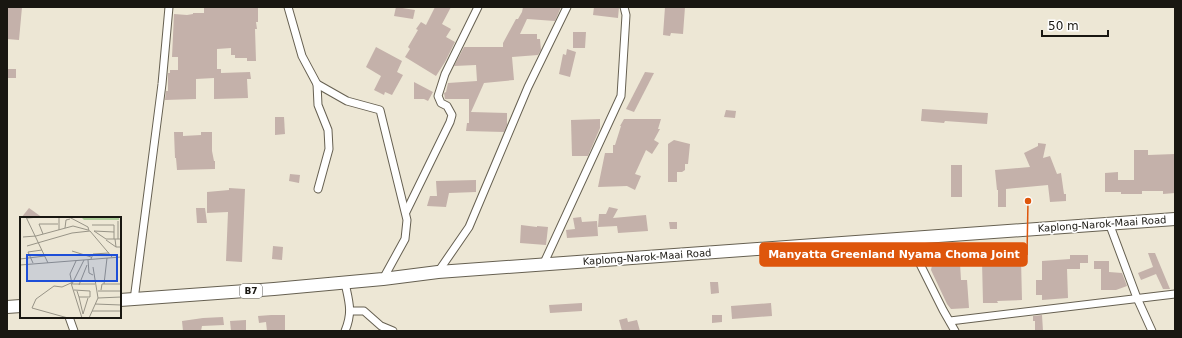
<svg xmlns="http://www.w3.org/2000/svg" width="1182" height="338" viewBox="0 0 1182 338" font-family="'DejaVu Sans',sans-serif">
<style>
.building{fill:#c4b1aa}
.lines{fill:none;stroke-linecap:round;stroke-linejoin:round}
.minor-casing{stroke:#666051;stroke-width:9}
.trunk-casing{stroke:#666051;stroke-width:14}
.minor{stroke:#fff;stroke-width:7}
.trunk{stroke:#fff;stroke-width:12}
.labels{text-anchor:middle;dominant-baseline:central;stroke-width:3.5;stroke-linejoin:round;paint-order:stroke}
.shield{fill:#fff;stroke:#5e5d58;stroke-width:1}
.shield-label{font-size:9px;font-weight:bold;fill:#191711}
.street-label{font-size:10px;fill:#191711;stroke:#fff}
.inset-road{fill:none;stroke:#989487;stroke-width:1}
.view{fill:#1d4ed8;fill-opacity:0.15;stroke:#1d4ed8;stroke-width:2}
.inset-edge{fill:none;stroke:#191711;stroke-width:2}
.leader{fill:none;stroke:#de560c;stroke-width:1.5}
.callout-dot{fill:#de560c;stroke:#fff;stroke-width:1.5}
.callout{fill:#de560c;stroke:#de560c;stroke-width:1.5}
.callout-label{font-size:11px;text-anchor:middle;font-weight:bold;fill:#fff}
</style>
<rect width="100%" height="100%" fill="#ede7d5"/>
<!-- building -->
<g class="building">
<path d="M7,7H22L19,40L7,39Z"/>
<path d="M204,7H258V22H256L257,29H255L256,61H247V58H235V55H231V48L217,49V69H221V73L250,72L251,79H247L248,98L214,99V78L196,79V99L165,100L166,91H168V73H170V70H178V57H172L174,14L187,15L193,14V13H204Z"/>
<path d="M396,7L415,10L413,19L394,16Z"/>
<path d="M435,7H451L442,24L451,29L446,37L455,42L445,62L436,76L405,57L410,49L408,47L418,30L416,29L421,22L426,25Z"/>
<path d="M523,7H561L555,21L527,19L520,34H537V39H540L541,50L538,55L512,57L514,80L484,83L471,112L507,113V125L504,132L466,131L467,123H469V99H445L444,93L446,92L448,83L477,81L476,65L454,66L464,47H503V43L516,19H518L522,12Z"/>
<path d="M594,7H619L618,18L593,15Z"/>
<path d="M665,7H685L683,34L671,33L670,36L663,35Z"/>
<path d="M573,32H586L585,48H573Z"/>
<path d="M376,47L402,61L397,72L403,75L392,95L385,92L384,95L374,90L381,76L366,67Z"/>
<path d="M567,49L576,52L570,77L559,74L563,54L566,55Z"/>
<rect x="7" y="69" width="9" height="9"/>
<path d="M645,72L654,73L634,112L626,109Z"/>
<path d="M414,82L433,92L428,101L424,99H414Z"/>
<path d="M922,109L988,113L987,124L945,121L944,123L921,121Z"/>
<path d="M726,110L736,111L735,118L724,117Z"/>
<path d="M275,117H284L285,134L275,135Z"/>
<path d="M600,119V128L588,156H572L571,120Z"/>
<path d="M624,119H661L658,129H660L654,140L659,143L652,154L646,150L635,174L641,176L635,190L627,186L598,187L605,153H613V145H615L621,126H620Z"/>
<path d="M174,132H183V136L201,135V132H212V151L214,161H215V169L177,170L176,158H175Z"/>
<path d="M674,140L690,144L688,164H685V170L682,172H677V182H668V144Z"/>
<path d="M1038,143L1046,144L1043,158L1050,156L1057,174L1061,173L1064,194H1066V201L1050,202L1048,185L1006,189V207H998V190H997L995,170L1030,167L1024,153L1038,146Z"/>
<path d="M1134,150H1148V155L1175,154V193L1163,194V191H1142V194H1121V192H1105V173L1118,172V180H1134Z"/>
<rect x="951" y="165" width="11" height="32"/>
<path d="M290,174L300,175L299,183L289,181Z"/>
<path d="M476,180V192L449,193L446,207L427,206L430,196H437L436,181Z"/>
<path d="M229,188L245,189L242,262L226,261L228,212L207,213V192L229,190Z"/>
<path d="M609,207L618,209L613,218L646,215L648,231L618,233L617,226L598,227L599,214H606Z"/>
<path d="M29,208L43,218H21Z"/>
<path d="M196,208H205L207,223H197Z"/>
<path d="M581,217L582,222L597,221L598,236L567,238L566,230L575,229L573,218Z"/>
<path d="M669,222H677V229H670Z"/>
<path d="M521,225L537,227V226L548,227L546,245L520,243Z"/>
<path d="M273,246L283,247L282,260L272,259Z"/>
<path d="M1148,253H1155L1170,289H1163L1156,274L1141,280L1138,273L1153,267Z"/>
<path d="M1070,255H1088V263H1080V269H1067L1068,298L1042,300V295H1036V280H1042V261L1070,259Z"/>
<path d="M1021,259L1022,300L997,301L998,303H983L982,261Z"/>
<path d="M1094,261H1109V272L1122,273L1127,286L1116,290H1101V269H1094Z"/>
<path d="M960,263L961,280H967L969,308L951,309L947,304L931,270L932,265Z"/>
<path d="M710,282H718L719,293L711,294Z"/>
<path d="M582,303V311L550,313L549,305Z"/>
<path d="M771,303L772,316L732,319L731,306Z"/>
<path d="M271,315H285V331H267L266,322L259,323L258,316Z"/>
<path d="M712,315H722V322L712,323Z"/>
<path d="M1042,315L1043,331H1035V321H1033V316Z"/>
<path d="M223,317L224,325L202,326L201,331H183L182,321L203,318Z"/>
<path d="M627,318L628,322L637,320L640,331H622L619,320Z"/>
<path d="M246,320V331H231L230,321Z"/>
</g>
<g class="lines">
<!-- minor casing -->
<g class="minor-casing">
<g id="minor">
<path d="M288,7L302,56L317,84L318,105L328,130L329,149L318,189"/>
<path d="M317,84L347,101L380,110L407,220L405,239L383,279"/>
<path d="M406,212L450,122L452,115L447,106L441,103L438,96L445,74L478,7"/>
<path d="M1109,223L1137,298L1152,331"/>
<path d="M907,238L943,310L955,331"/>
<path d="M543,265L621,96L626,15L624,7"/>
<path d="M438,272L469,227L528,87L567,7"/>
<path d="M345,283C349,302 353,312 345,331"/>
<path d="M134,300L162,84L169,7"/>
<path d="M350,311H364L381,326L393,331"/>
<path d="M69,317L74,331"/>
<path d="M950,321L1175,294"/>
</g>
</g>
<!-- trunk casing -->
<g class="trunk-casing">
<g id="trunk">
<path d="M120,300L274,289L383,279L438,272L1175,219"/>
<path d="M7,307L21,306"/>
</g>
</g>
<!-- minor -->
<use href="#minor" class="minor"/>
<!-- trunk -->
<use href="#trunk" class="trunk"/>
</g>
<g class="labels">
<!-- shield labels -->
<rect class="shield" x="240" y="284" width="22" height="14" rx="3"/>
<g class="shield-label">
<text x="251" y="291">B7</text>
</g>
<!-- street labels -->
<g class="street-label">
<text transform="translate(1102 224) rotate(-4)">Kaplong-Narok-Maai Road</text>
<text transform="translate(647 257) rotate(-4)">Kaplong-Narok-Maai Road</text>
</g>
</g>
<!-- overview -->
<g transform="translate(20 217)">
<rect width="101" height="101" fill="#ede7d5"/>
<path d="M61,0H99V3H64Z" fill="#aacc97"/>
<path class="inset-road" d="M6,0L28,46M49,0L68,10L69,14M7,1L20,0M72,8H94V22M45,11L46,3L50,2M39,13V0M74,14L86,22H101M74,14L94,15M23,17L19,7H38M3,20L16,19L53,9L68,13M95,22L96,30H101M98,22V4M86,23L96,30M7,29L52,16L70,14L92,40M52,34L71,40M0,42L25,39M71,42L73,37L89,36M68,43L69,56L73,58M13,46L8,35L22,33M0,48L101,40M52,67L50,57L56,44M52,67L64,43M52,67H75M84,67L87,41M59,68L67,48M54,73L70,74V80H59L57,74M81,73L82,67H101M78,74H101M59,80L63,97L68,81M78,81L101,80M75,87L101,88M72,94H101M48,101L12,91L16,82L34,69L42,70L51,66L62,101M69,101L78,81L73,50"/>
<path class="view" d="M7,38H97V64H7Z"/>
<rect width="101" height="101" class="inset-edge"/>
</g>
<!-- callouts -->
<path class="leader" d="M1028 201L1027 255"/>
<circle class="callout-dot" cx="1028" cy="201" r="4"/>
<rect class="callout" x="760" y="243" width="267" height="23" rx="4"/>
<g class="callout-label">
<text x="894" y="258">Manyatta Greenland Nyama Choma Joint</text>
</g>
<!-- border -->
<rect width="1182" height="338" fill="none" stroke="#191711" stroke-width="16"/>
<!-- scale -->
<path d="M1042 30v6h66v-6" fill="none" stroke="#191711" stroke-width="2"/>
<text x="1048" y="30" font-size="12" fill="#191711" stroke="#ffffff" stroke-width="3" paint-order="stroke">50 m</text>
</svg>
